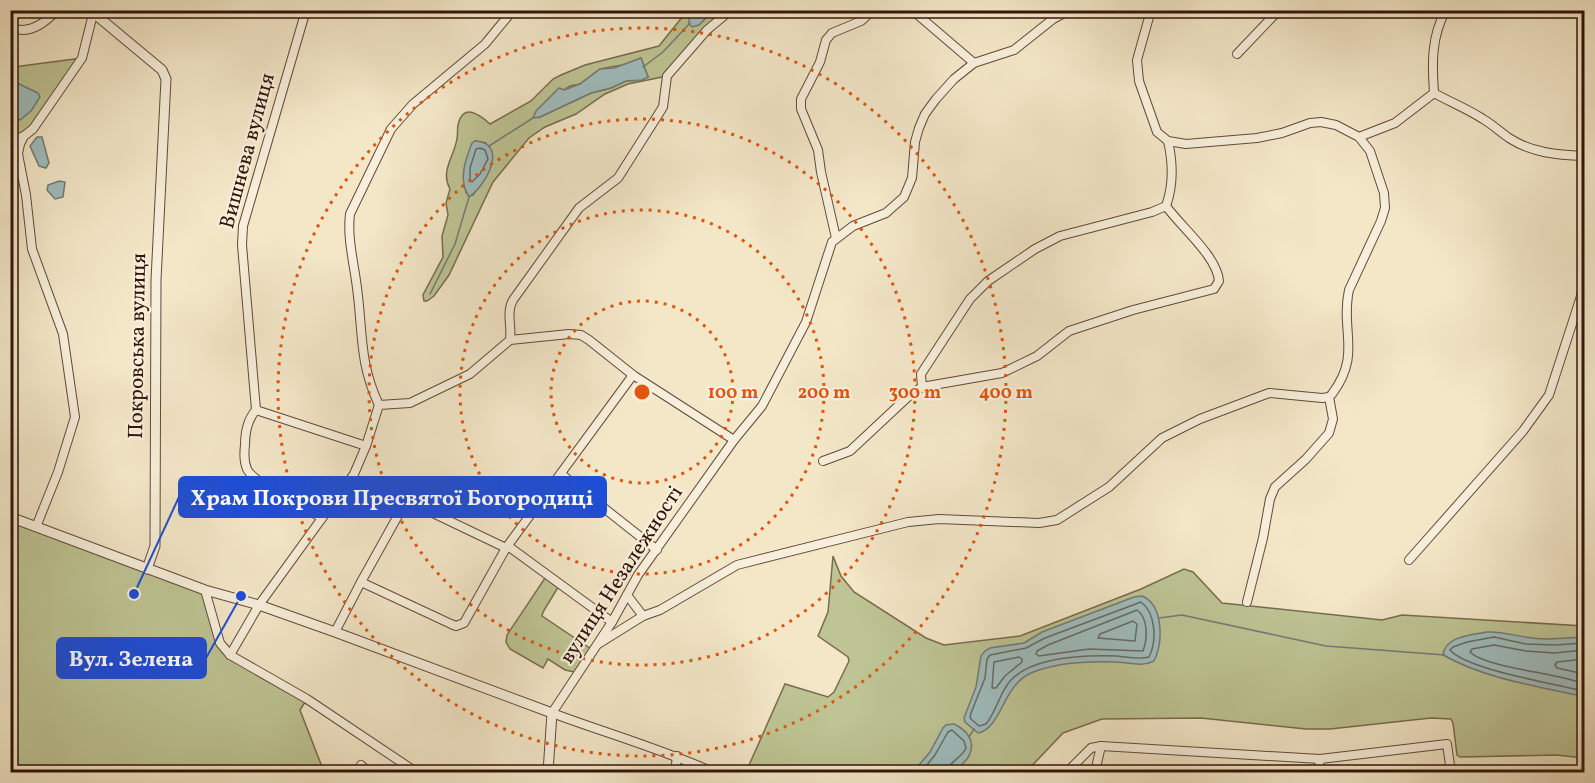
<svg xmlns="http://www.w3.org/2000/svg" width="1595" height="783" viewBox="0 0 1595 783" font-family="Vollkorn,serif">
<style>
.green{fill:#bec494;stroke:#786c4e;stroke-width:1.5;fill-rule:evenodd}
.water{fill:#9fbebf;stroke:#737a76;stroke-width:1.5}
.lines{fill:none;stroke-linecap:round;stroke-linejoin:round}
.shore{stroke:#686964;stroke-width:1.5}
.stream{stroke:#737a76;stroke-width:1.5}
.minor-casing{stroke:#624939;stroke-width:10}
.tertiary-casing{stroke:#624939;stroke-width:11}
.minor{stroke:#f7efdb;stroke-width:8}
.tertiary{stroke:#f7efdb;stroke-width:9}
.ring{fill:none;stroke:#df560c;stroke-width:3;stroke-dasharray:3 6}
.labels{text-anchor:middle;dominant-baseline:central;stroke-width:4.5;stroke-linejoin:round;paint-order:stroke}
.street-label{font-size:21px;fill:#321409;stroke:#f7efdb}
.centre{fill:#df560c;stroke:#f7efdb;stroke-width:3}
.ring-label{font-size:18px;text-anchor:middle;font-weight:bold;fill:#df560c;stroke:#f7efdb;stroke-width:4.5;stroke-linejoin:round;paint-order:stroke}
.leader{fill:none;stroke:#1d4ed8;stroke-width:2}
.callout-dot{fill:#1d4ed8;stroke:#f7efdb;stroke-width:2}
.callout{fill:#1d4ed8;stroke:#1d4ed8;stroke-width:2}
.callout-label{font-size:22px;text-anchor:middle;font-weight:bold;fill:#fff}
</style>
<rect width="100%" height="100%" fill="#f3e7c8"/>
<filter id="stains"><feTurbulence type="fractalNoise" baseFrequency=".00333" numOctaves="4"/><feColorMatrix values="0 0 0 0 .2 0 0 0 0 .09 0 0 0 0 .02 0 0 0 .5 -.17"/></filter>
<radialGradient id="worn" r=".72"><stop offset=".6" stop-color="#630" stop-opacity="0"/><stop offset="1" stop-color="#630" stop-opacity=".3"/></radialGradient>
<!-- green -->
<g class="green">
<path d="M687,11H731L667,76L628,84L605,94L576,114L545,127L529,138L493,182L449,275L434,296L427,301H424L423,295L443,257L442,236L448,215L446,203L450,189C440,171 454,157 457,139C458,134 457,129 458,125C463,102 480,115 490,124L531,101L553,79L561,75L585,65L659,46ZM641,58L648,77L642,80L626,81L611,88L591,93L540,117L548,100L570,86L580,84L600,69L628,64ZM475,141L486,143L492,164L473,195L466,193C462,170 465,163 475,141Z"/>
<path d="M82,58L33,129L12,141L10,64L14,67Z"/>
<path d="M10,517L205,590L224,650L307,699L300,710L324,772H11Z"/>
<path d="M833,556L841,576L854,592L926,638L944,645L1020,636L1141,589L1184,569L1193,572L1222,603L1382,620L1402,615L1584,626V758L1556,755L1460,757L1457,755L1453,723L1451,719L1431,718L1330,729H1306L1201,718L1102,719L1063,733L1026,772H746L785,684L828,697L834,692L849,661L848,657L818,636L828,612Z"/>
<path d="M547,575L560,584L543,612L542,616L594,651L579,673L565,670L548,659L543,668L510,649L506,642L507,635Z"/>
</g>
<!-- water -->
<g class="water">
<path d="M696,10H722V11L708,16L699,25L692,27L689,24V19Z"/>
<path d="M641,58L648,77L642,80L626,81L611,88L591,93L540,117L533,118L536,111L559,88L564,90L580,84L600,69L614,68Z"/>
<path d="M17,83L38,93L40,97L31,111L20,120L16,117L11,105V87Z"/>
<path d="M37,137H42L49,163L46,168L39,166L30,146Z"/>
<path d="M475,141C510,143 485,187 469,197C458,180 465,161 472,143Z"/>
<path d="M59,181L65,182L63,197L55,199L47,190L48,185Z"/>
<path d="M1142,596C1164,605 1163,643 1154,661C1142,667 1131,663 1118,662C1091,661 1056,662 1031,673C1002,686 1002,728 978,733L965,722L964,718L976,687L981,656L985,651L990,648L1024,643L1042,632L1134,597Z"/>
<path d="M1487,632C1500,631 1512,635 1525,637C1545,641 1565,638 1584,637V699L1577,695C1531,685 1484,678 1443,655C1445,636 1471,635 1487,632Z"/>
<path d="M954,724C980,737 975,759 952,771C943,776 923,773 913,772L930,752L943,728L946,725Z"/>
</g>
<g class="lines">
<!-- shore -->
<g class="shore">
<path d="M480,148L485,150L488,159L480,174L472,182L470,180V168L476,149Z"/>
<path d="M1141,602C1156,613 1157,641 1149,657C1139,660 1128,657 1117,656C1086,655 1034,656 1011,680C999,693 997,711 986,724L979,726L970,718L971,713L985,678L987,659L990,655L1026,648L1045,638Z"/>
<path d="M1137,610C1148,618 1148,638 1143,651L1089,649L1039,656L1036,654L1037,651L1048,645Z"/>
<path d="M1133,621L1137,624L1135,641L1098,638L1100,634Z"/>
<path d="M1584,643L1555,645L1526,644L1494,637L1467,642L1453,647L1450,650C1466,669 1551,683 1578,690L1584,693"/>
<path d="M1584,650L1555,653L1526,651L1494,645L1472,649L1470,652C1486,668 1559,673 1584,684"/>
<path d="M1019,657L1022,659V662L1005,676L996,688H992L994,662Z"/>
<path d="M1584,659L1557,662L1555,665L1557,668L1584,674"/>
<path d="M921,772L935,755L948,732L952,730L964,741L966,748C962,758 948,762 947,772"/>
</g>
<!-- stream -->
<g class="stream">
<path d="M643,67L663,52L690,23"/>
<path d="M489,146L533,118"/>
<path d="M430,294L455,244L469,197"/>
<path d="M1159,618L1182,615L1326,646L1445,655"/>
<path d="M969,737L974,729"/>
</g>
<!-- minor casing -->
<g class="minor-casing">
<g id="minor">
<path d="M306,10L243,226L242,245L256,410L366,446"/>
<path d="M912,10L974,63"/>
<path d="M10,27C28,36 45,23 57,10"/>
<path d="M1237,54L1279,10"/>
<path d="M1434,93C1450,102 1468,109 1483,119C1492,124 1500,132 1509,138C1532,153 1558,155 1584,156"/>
<path d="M1434,93C1432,65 1431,36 1446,10"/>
<path d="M1359,137L1395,123L1434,93"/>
<path d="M10,142L24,136"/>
<path d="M836,238L821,172L818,150L801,109V99L820,62L826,40L832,33L861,21L873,10"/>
<path d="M510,340C512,327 506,312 513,300L579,208L618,178L663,107L667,76L707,30L731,10"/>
<path d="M922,387L921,374L970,299L988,281L1035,249L1060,236L1152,212L1166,206C1174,184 1173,163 1168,141"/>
<path d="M379,405C359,363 363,332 357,288C354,263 347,238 350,214L391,129L413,104L485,44L513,10"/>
<path d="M256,410C247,420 245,432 245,445C244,453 244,462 247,469C252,482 307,509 322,518"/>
<path d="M823,461L850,451L911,394L922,387L1002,373L1037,356L1069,331L1133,310L1214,289L1219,281C1217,256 1181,227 1166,206"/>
<path d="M561,474L657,550"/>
<path d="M36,527L58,472L75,417L63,334L32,249L26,195L18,154L20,144L24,136L33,129L82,58L93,14"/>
<path d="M508,546L612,622"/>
<path d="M1409,560L1523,431L1549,395L1584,287"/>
<path d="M361,582L400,512L409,505H416L506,548"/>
<path d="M205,590L220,643L230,655L307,699L416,772"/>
<path d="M627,595L643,616"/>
<path d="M1247,602L1263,538L1270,499L1275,487L1306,459L1329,433L1333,419L1329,397"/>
<path d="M335,632L361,582L451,624L456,626L464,623L506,548L633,375"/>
<path d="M598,644L643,616L660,610L737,565L908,522L939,519L1039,523L1057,520L1109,487L1162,438L1200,419L1269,393L1322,398L1329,397L1332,394C1362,354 1340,331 1349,290L1381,221L1385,208L1384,193L1370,151L1359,137L1336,125L1321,122L1310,123L1282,133L1257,138L1186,144L1168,141L1157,132L1139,81L1137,60L1151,10"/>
<path d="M230,655L259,605L354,474L366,446L379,405L410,403L470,374L510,340L569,334L581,335L589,340L633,375L734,440"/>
<path d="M361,765L368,772"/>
<path d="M675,772L677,756"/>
<path d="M713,772C661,749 606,733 552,713L612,622L638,575L734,440L762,406L806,322L832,242L853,226L886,213L904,197L912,178L915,142L919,128L925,114L936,99L954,79L974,63L1014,50L1053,19L1070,10"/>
<path d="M1067,772L1091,748L1101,746L1320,759L1447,744L1451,772"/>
<path d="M1095,772L1101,746"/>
<path d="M1318,772L1320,759"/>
</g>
</g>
<!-- tertiary casing -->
<g class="tertiary-casing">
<g id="tertiary">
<path d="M90,10L162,70L166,79L156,280L155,546L147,569"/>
<path d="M10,517L205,590L259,605L335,632L552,713L548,772"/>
</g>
</g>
<!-- minor -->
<use href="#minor" class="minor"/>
<!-- tertiary -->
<use href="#tertiary" class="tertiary"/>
</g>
<!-- distance rings -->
<g class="ring">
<circle cx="642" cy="392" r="91"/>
<circle cx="642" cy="392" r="182"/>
<circle cx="642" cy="392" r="273"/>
<circle cx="642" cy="392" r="364"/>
</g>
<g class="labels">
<!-- street labels -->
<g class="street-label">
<text transform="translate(248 151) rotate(-75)">Вишнева вулиця</text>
<text transform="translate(138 346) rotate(-89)">Покровська вулиця</text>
<text transform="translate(622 575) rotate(-57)">вулиця Незалежності</text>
</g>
</g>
<circle cx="642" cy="392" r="9" class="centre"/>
<g class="ring-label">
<text x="733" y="398">100 m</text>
<text x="824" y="398">200 m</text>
<text x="915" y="398">300 m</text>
<text x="1006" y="398">400 m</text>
</g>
<!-- callouts -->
<path class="leader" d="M134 594L179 497M241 596L206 658"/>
<g class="callout-dot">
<circle cx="134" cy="594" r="6"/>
<circle cx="241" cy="596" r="6"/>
</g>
<g class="callout">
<rect x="179" y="477" width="427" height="40" rx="6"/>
<rect x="57" y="638" width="149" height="40" rx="6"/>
</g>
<g class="callout-label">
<text x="392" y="505">Храм Покрови Пресвятої Богородиці</text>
<text x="131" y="666">Вул. Зелена</text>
</g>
<!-- margin -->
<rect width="1595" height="783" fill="none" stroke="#f3e7c8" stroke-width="36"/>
<rect x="12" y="12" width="1571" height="759" fill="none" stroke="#321409" stroke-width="3"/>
<rect x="18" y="18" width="1559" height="747" fill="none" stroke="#321409" stroke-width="1.5"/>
<rect width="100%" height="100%" filter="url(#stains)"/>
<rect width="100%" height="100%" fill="url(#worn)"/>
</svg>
